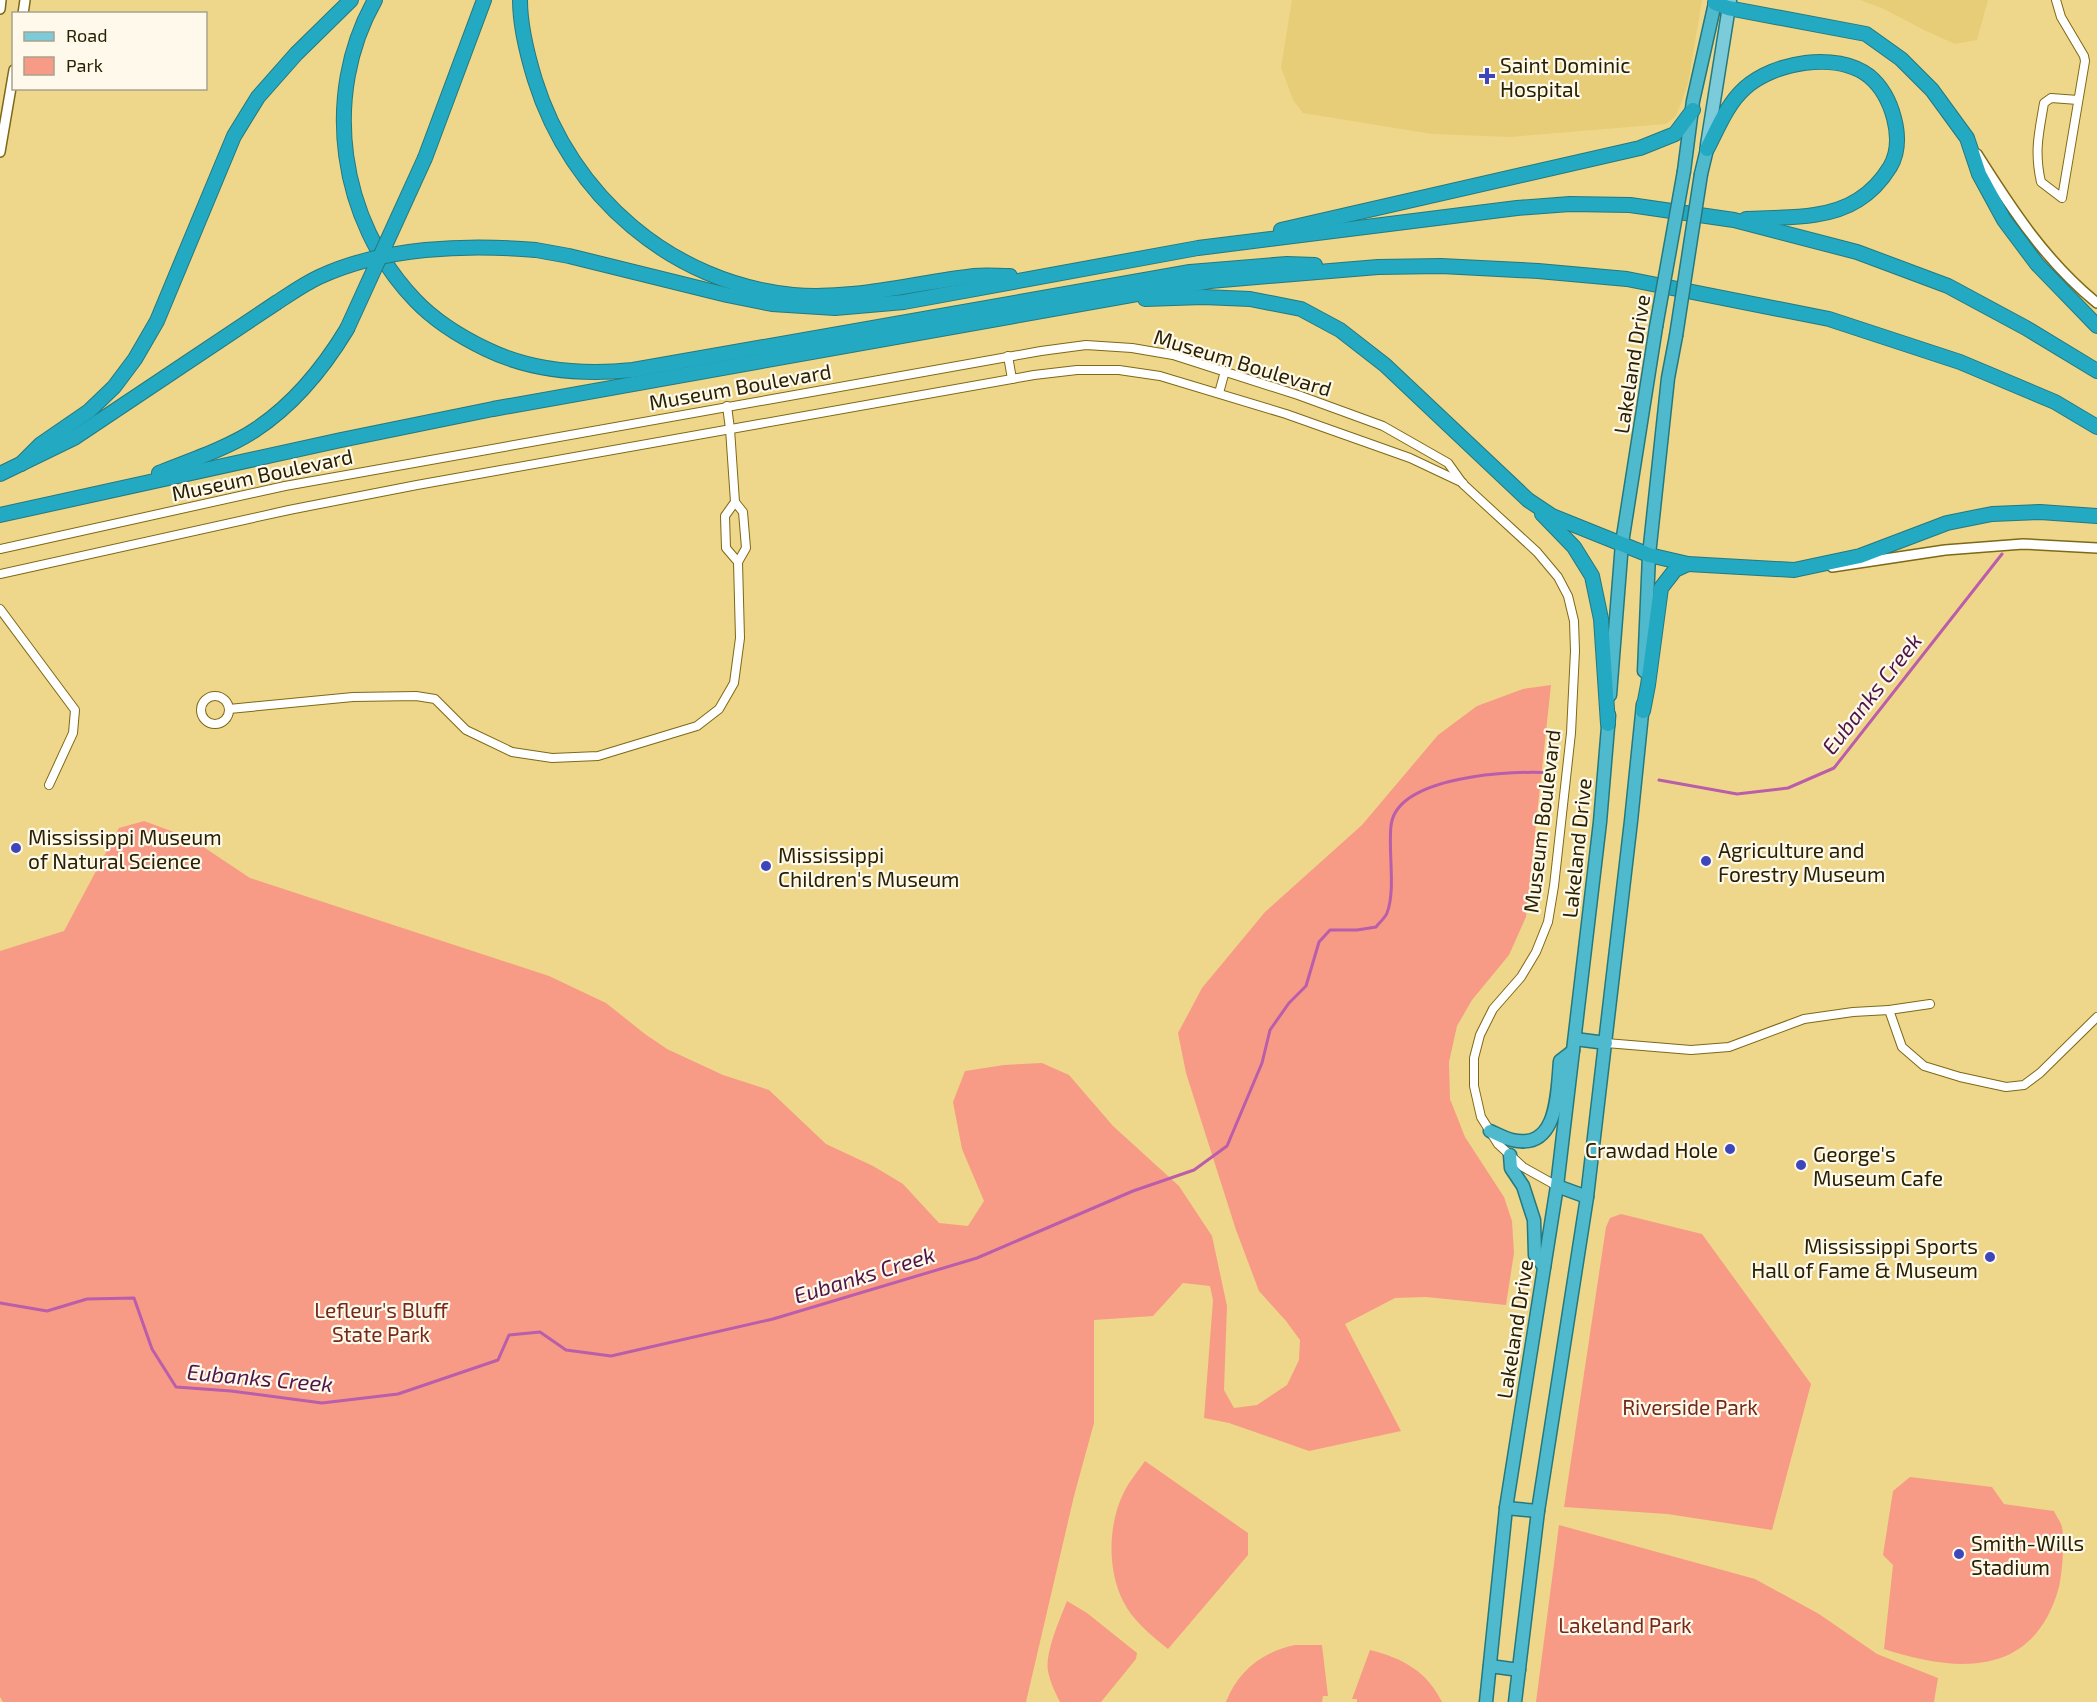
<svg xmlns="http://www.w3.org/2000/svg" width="2097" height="1702" viewBox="0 0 2097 1702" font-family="'Exo 2',sans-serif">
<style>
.built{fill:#e7cd77}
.green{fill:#f79b86}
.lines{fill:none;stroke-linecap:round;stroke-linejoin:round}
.stream{stroke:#ba5dab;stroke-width:3}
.minor-casing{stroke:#7e6916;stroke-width:10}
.tertiary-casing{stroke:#7e6916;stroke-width:12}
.primary-casing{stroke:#25797e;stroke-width:15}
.trunk-casing{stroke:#25797e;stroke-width:15}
.motorway-casing{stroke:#25797e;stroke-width:16}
.minor{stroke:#fff;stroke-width:8}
.tertiary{stroke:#fff;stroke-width:9}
.primary{stroke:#7bcbda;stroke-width:12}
.trunk{stroke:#4fbace;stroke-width:12}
.motorway{stroke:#23a9c2;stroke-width:14}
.trunk-bridge-casing{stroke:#25797e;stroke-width:15;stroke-linecap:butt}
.motorway-bridge-casing{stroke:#25797e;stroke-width:16;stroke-linecap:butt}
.trunk-bridge{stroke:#4fbace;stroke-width:12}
.motorway-bridge{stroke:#23a9c2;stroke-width:14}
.poi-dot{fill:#3d47bb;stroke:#fef9eb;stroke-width:2}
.labels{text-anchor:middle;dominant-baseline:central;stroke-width:4.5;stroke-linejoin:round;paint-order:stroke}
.poi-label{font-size:21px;fill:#282000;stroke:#fef9eb;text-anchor:start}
.street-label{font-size:21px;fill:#282000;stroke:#fef9eb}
.park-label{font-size:21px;fill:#742818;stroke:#fef9eb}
.water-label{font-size:22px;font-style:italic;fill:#4f1448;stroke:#fef9eb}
</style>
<rect width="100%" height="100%" fill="#eed78a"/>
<!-- built -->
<g class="built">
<path d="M1292,0H1702L1688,84L1676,116L1666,124L1510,137L1432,134L1303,113L1293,100L1281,67Z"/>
<path d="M1860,0H1988L1977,40L1955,44L1924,30L1884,9Z"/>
</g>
<!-- green -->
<g class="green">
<path d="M1551,685L1526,917L1509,955L1472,1000L1457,1026L1449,1062L1450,1099L1465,1137L1504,1197L1512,1221L1514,1253L1506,1305L1426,1297L1395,1298L1345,1324L1401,1431L1309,1451L1229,1423L1204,1418L1213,1300L1210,1286L1183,1283L1153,1316L1094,1320V1423L1074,1496L1026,1702H3L0,1697V951L64,931L119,828L144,821L190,838L250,878L549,976L606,1003L645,1034L667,1049L723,1075L769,1090L826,1144L873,1166L903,1184L939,1223L968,1226L984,1201L962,1149L953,1102L965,1071L1004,1065L1042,1063L1069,1075L1113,1126L1179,1186L1212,1236L1227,1306L1224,1390L1234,1408L1257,1405L1287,1385L1299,1360L1300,1340L1286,1321L1259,1291L1236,1230L1186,1073L1178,1033L1202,988L1265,912L1362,825L1438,735L1477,706L1523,689Z"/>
<path d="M1621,1214L1702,1234L1811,1384L1772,1530L1667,1514L1564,1507L1606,1227L1610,1218Z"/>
<path d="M1145,1461L1248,1533V1555L1168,1649C1151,1635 1133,1621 1123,1601C1107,1569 1108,1524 1124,1492C1129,1482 1138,1471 1145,1461Z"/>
<path d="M1910,1477L1992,1487L2004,1504L2054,1511C2056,1516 2061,1522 2062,1527C2065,1542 2062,1573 2059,1587C2034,1678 1958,1673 1884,1649L1893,1565L1883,1555L1893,1491Z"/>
<path d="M1559,1525L1755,1579L1819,1614L1877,1654L1938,1678L1934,1702H1536Z"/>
<path d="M1067,1601L1087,1613L1137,1653L1136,1659L1101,1702H1060C1055,1692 1050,1682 1048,1671C1045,1652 1060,1619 1067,1601Z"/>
<path d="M1295,1645H1322L1328,1696H1323L1322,1702H1226C1238,1671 1262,1652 1295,1645Z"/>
<path d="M1370,1650C1402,1658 1427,1671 1442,1702H1357V1699H1352Z"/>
</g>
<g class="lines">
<!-- stream -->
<g class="stream">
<path d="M1659,780L1737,794L1788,788L1834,768L2002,554"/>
<path d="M0,1303L47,1311L87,1299L134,1298L152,1349L176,1387L231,1391L322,1403L398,1394L498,1360L509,1335L540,1332L566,1350L611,1356L773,1319L977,1258L1133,1191L1194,1170L1227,1146L1262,1063L1270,1030L1289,1003L1306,986L1319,942L1330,930H1357L1376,927C1379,923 1385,918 1387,913C1396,890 1388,851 1391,826C1396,775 1515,770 1553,773"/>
</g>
<!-- minor casing -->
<g class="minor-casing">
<g id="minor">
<path d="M2056,0L2061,17L2084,56L2085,61L2062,198L2041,182C2034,151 2039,133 2044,103L2051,98L2078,100"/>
<path d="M1008,356L1012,379"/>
<path d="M1219,393L1225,371"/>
<path d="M735,502L725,516L726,548L738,562"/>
<path d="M0,549L285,486L1041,351L1086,345L1132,348L1173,355L1298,395L1383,426L1448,463L1463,484L1537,552L1558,577L1568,596L1574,621L1575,651L1571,733L1554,886L1548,922L1536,952L1521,977L1493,1009L1480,1035L1474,1058V1086L1481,1117L1498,1144L1523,1167L1557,1186"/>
<path d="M0,574L289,510L417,485L1034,375L1077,370H1119L1160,376L1286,414L1410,458L1463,483"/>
<path d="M0,609L75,710L73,733L49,785"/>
<circle cx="215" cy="710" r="14"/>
<path d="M229,709L353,697L416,696L435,699L466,730L512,752L552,758L598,756L697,726L719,709L734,683L740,638L738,562L746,548L743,512L735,502L730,429L727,406"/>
<path d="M1889,1010L1930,1004"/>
<path d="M1606,1043L1691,1050L1729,1047L1804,1019L1853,1012L1889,1010L1902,1047L1924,1066L1960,1077L2006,1087L2024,1085L2040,1073L2097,1017"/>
</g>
</g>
<!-- tertiary casing -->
<g class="tertiary-casing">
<g id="tertiary">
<path d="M0,9L1,0"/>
<path d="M23,14L25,0"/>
<path d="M0,152L14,70"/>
<path d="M1977,154C2011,208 2046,262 2097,303"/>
<path d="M1832,567L1945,550L2023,544L2097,548"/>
</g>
</g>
<!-- primary casing -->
<g class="primary-casing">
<path id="primary" d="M1707,145L1730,0"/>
</g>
<!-- trunk casing -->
<g class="trunk-casing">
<g id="trunk">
<path d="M1684,171L1693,101L1715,3"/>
<path d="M1701,174L1707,149"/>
<path d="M1644,671L1649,555L1668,378L1676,336"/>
<path d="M1610,695L1622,543L1656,327"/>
<path d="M1575,1039L1606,1043"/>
<path d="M1490,1131C1497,1134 1504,1138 1512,1140C1559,1151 1557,1091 1560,1061L1573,1051"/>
<path d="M1510,1155L1511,1168L1523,1186L1534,1220L1535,1255L1544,1267"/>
<path d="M1557,1186L1587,1197"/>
<path d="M1506,1508L1538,1511"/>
<path d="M1490,1666L1519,1670"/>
<path d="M1486,1702L1506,1508L1557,1186L1600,822L1609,715"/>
<path d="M1515,1702L1538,1511L1587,1197L1631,821L1643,704"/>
</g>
</g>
<!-- motorway casing -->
<g class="motorway-casing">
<g id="motorway">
<path d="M375,0C321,95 339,221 415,300C434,320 461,337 486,349C531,371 583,375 633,370L1190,272L1287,264L1315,265"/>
<path d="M520,0C520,27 527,54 535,80C571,196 672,283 793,295C855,300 913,283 974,276C986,275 998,276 1010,276"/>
<path d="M1715,3L1728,8L1866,34L1901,59L1932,90L1967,138L1979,174L2004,220L2037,264L2097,326"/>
<path d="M1707,149C1718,128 1727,104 1745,88C1774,62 1836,51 1869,76C1892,95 1906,140 1890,167C1882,180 1871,192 1858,200C1827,220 1782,217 1746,219"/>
<path d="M425,158L484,0"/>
<path d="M1281,230L1640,148L1675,134L1693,110"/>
<path d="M536,250L569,256L727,295L772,304L835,308L904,302L1198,248L1517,208L1570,204L1630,205L1734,220L1857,252L1948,286L2026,328L2097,371"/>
<path d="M1145,299L1203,297L1250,299L1301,309L1340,330L1385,365L1528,500L1552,516L1649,555L1688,564L1794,570L1860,556L1947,523L1992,514L2040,512L2097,516"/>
<path d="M21,464L41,444L89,411L114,387L135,359L157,321L234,136L258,97L296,54L351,0"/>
<path d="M159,473C189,461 228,448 255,430C293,405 324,367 347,329"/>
<path d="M0,474L74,438L276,303"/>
<path d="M1542,514L1574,547L1592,576L1601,619L1608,724"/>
<path d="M0,515L341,440L493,409L1210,281L1378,267L1441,266L1538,271L1627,279L1829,319L1960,362L2055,402L2097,427"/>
<path d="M1643,711L1648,685L1661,588L1675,570L1688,564"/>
</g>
</g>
<!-- minor -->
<use href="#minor" class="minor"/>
<!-- tertiary -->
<use href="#tertiary" class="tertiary"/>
<!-- primary -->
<use href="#primary" class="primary"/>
<!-- trunk -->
<use href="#trunk" class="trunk"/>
<!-- motorway -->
<use href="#motorway" class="motorway"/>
<!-- trunk-bridge casing -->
<g class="trunk-bridge-casing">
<g id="trunk-bridge">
<path d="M1656,327L1684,171"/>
<path d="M1676,336L1701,174"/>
</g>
</g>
<!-- motorway-bridge casing -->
<g class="motorway-bridge-casing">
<g id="motorway-bridge">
<path d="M276,303C290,294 304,284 319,277C383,247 466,244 536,250"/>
<path d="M347,329L425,158"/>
</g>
</g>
<!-- trunk-bridge -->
<use href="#trunk-bridge" class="trunk-bridge"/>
<!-- motorway-bridge -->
<use href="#motorway-bridge" class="motorway-bridge"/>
</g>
<!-- markers -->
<g class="poi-dot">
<path d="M1484 67h6v6h6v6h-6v6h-6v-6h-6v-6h6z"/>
<circle cx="16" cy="848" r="6"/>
<circle cx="1706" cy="861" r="6"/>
<circle cx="766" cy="866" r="6"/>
<circle cx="1730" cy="1149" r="6"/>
<circle cx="1801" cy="1165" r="6"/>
<circle cx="1990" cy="1257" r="6"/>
<circle cx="1959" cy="1554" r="6"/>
</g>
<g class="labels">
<!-- poi labels -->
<g class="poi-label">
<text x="1500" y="64">Saint Dominic<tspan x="1500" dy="24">Hospital</tspan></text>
<text x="28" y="836">Mississippi Museum<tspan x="28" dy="24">of Natural Science</tspan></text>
<text x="1718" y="849">Agriculture and<tspan x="1718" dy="24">Forestry Museum</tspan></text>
<text x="778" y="854">Mississippi<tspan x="778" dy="24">Children's Museum</tspan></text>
<text x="1718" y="1149" text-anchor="end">Crawdad Hole</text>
<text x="1813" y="1153">George's<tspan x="1813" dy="24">Museum Cafe</tspan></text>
<text x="1978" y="1245" text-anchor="end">Mississippi Sports<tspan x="1978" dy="24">Hall of Fame &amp; Museum</tspan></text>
<text x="1971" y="1542">Smith-Wills<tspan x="1971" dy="24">Stadium</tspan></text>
</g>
<!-- street labels -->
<g class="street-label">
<text transform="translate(1243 362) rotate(17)">Museum Boulevard</text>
<text transform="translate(1631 364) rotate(-81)">Lakeland Drive</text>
<text transform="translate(740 386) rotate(-10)">Museum Boulevard</text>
<text transform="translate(262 474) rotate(-12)">Museum Boulevard</text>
<text transform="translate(1541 821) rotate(-83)">Museum Boulevard</text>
<text transform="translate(1576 848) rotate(-84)">Lakeland Drive</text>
<text transform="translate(1514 1329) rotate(-81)">Lakeland Drive</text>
</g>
<!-- park labels -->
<g class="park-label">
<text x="381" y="1309">Lefleur's Bluff<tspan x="381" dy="24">State Park</tspan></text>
<text x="1690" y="1406">Riverside Park</text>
<text x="1625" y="1624">Lakeland Park</text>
</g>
<!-- water labels -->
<g class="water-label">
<text transform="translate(1871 693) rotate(-52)">Eubanks Creek</text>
<text transform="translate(864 1274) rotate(-17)">Eubanks Creek</text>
<text transform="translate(260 1377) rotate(5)">Eubanks Creek</text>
</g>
</g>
<!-- legend -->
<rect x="12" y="12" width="195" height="78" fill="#fef9eb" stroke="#a8a28d" stroke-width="1.5"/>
<rect x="24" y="32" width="30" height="9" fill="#7bcbda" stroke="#a8a28d" stroke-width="1.5"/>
<text x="66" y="42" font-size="18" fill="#282000">Road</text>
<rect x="24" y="57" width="30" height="18" fill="#f79b86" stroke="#a8a28d" stroke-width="1.5"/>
<text x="66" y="72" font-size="18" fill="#282000">Park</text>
</svg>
